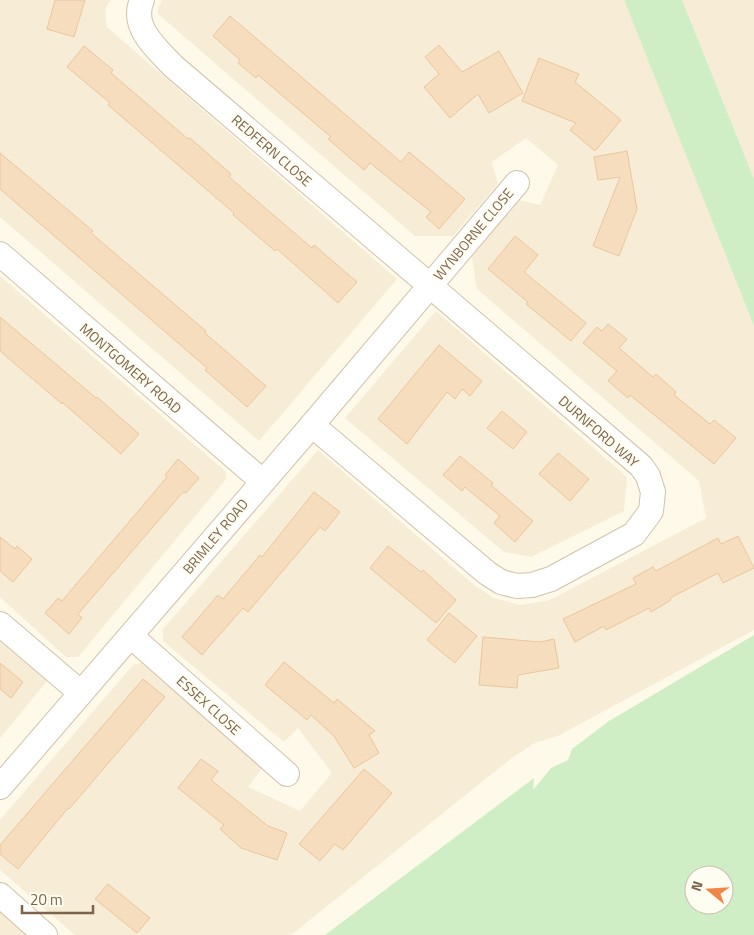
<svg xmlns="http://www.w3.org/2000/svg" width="754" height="935" viewBox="0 0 754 935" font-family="'Titillium Web',sans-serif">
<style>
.residential{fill:#f7edd6}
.green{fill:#cfeec5;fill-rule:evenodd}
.building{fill:#f6ddbe;stroke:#eac69d}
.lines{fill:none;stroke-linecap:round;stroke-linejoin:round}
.minor-casing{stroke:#d2c2ac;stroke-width:26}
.minor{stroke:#fff;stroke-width:24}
.labels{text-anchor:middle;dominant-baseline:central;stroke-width:4.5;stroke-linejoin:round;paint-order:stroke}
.street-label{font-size:14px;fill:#7c6349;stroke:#fffcf1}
</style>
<rect width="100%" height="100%" fill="#fef9e9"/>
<!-- residential -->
<g class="residential">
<path d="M0,0H111L105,9L107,27L397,279L259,441L0,217Z"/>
<path d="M162,0H624L754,326V630L558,736L535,743L513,757L291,935H75L0,870V820L133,665L145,662L263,767L248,787L300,811L332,773L298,728L284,742L163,641V629L318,450L474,585L494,598L520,605L550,600L706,518L699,481L477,289L471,252L519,200L540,205L558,165L526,138L492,162L498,184L453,236H415L158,14V8Z"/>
<path d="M682,0H754V179L744,154Z"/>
<path d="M0,276L225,471L226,479L78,657H66L0,597Z"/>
<path d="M436,311L627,477L624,511L531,557L504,552L345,418Z"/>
<path d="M0,639L47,681L0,738Z"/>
<path d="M0,906L33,935H0Z"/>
</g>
<!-- green -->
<g class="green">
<path d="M624,0H682L744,154L754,179V326Z"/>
<path d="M754,635V935H325L534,778L533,790L551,768L568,760L572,749L609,721ZM694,875H724V905H694Z"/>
</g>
<!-- building -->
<g class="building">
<path d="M55,0H85L74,37L47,29Z"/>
<path d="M230,16L401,162L409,152L465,199L439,229L426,217L431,212L370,163L364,170L328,139L331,137L258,75L256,78L238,63L240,60L213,36Z"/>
<path d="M439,45L462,72L499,51L523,93L489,113L478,94L450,118L424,87L439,74L425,57Z"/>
<path d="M84,46L113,70L111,73L188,139L190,138L231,174L229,177L312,248L314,245L357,282L338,303L277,249L275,251L233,215L234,213L108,105L110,103L67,67Z"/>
<path d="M539,58L579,74L575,82L621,120L595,151L570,130L576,123L522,101Z"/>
<path d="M627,151L637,209L619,256L593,246L620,177L598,180L594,157Z"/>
<path d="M0,153L93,231L91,233L206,331L205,333L266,386L247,407L205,370L207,368L0,189Z"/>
<path d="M515,236L538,255L524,272L586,323L571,341L526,304L528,302L488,269Z"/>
<path d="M0,317L96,398L97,397L139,434L121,454L62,402V404L0,351Z"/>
<path d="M608,324L627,339L619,348L653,377L656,374L676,392L674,395L710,424L714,420L736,438L714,464L630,395L628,398L608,381L617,371L583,343L597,327L602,331Z"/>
<path d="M439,345L482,381L470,396L462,389L455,399L447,392L407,444L378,419Z"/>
<path d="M502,411L527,432L513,449L487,428Z"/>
<path d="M558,453L589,479L570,501L539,474Z"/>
<path d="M460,456L493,483L491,485L533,521L515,542L494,523L500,516L465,487L462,491L443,475Z"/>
<path d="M178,459L199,478L186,493L183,492L78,614L82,618L69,634L45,613L58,598L62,601L167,477L165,475Z"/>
<path d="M314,492L340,512L325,531L320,527L248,612L243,608L202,655L182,637L218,595L223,599L260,555L262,557Z"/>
<path d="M738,536L754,568L723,583L718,573L670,598L671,600L651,612L649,608L606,630L604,626L575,642L563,619L636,584L633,578L653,567L656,571L718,538L721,544Z"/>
<path d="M0,537L15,549L17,546L32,559L13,582L0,571Z"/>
<path d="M388,546L421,572L423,570L456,600L436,623L370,568Z"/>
<path d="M449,613L477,636L455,663L427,640Z"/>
<path d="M483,637L540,642L554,639L559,668L518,675L517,688L479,685Z"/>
<path d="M284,662L334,703L337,699L375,731L369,735L379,753L354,768L334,736L311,715L307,720L265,685Z"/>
<path d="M0,663L23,682L11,698L0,689Z"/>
<path d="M143,679L165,697L69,809L68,808L18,869L0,854V845Z"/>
<path d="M201,759L218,771L211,780L268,826L287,833L277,860L241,848L220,829L224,825L178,788Z"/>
<path d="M364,769L392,793L343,850L335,844L320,861L299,844Z"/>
<path d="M108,884L150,918L137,933L95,899Z"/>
</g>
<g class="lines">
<!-- minor casing -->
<g class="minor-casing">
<g id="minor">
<path d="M142,0C130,27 157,49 173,66L641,466L648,476L653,492L651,511L634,534L551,579L532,585L517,586L501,582L487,573L312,425"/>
<path d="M0,254L262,481"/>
<path d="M0,624L81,693"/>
<path d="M131,636L287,774"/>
<path d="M0,787L312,425L517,183"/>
<path d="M0,895L45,935"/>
</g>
</g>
<!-- minor -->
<use href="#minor" class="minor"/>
</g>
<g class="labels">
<!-- street labels -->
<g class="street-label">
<text transform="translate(272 150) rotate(41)">REDFERN CLOSE</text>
<text transform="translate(473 234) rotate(-50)">WYNBORNE CLOSE</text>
<text transform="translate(131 368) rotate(41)">MONTGOMERY ROAD</text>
<text transform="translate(599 431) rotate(41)">DURNFORD WAY</text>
<text transform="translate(215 536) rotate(-50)">BRIMLEY ROAD</text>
<text transform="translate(209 705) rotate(42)">ESSEX CLOSE</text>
</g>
</g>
<!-- north arrow -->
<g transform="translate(709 890) rotate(288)"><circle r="24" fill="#fffcf1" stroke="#cbbfae"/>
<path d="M0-4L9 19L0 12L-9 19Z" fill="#f18545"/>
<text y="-8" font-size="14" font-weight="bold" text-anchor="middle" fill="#7c6349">N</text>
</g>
<!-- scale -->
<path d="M22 905v8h71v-8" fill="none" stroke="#7c6349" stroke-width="2.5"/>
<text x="30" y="905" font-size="15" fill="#7c6349" stroke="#fffcf1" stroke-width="4" paint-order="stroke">20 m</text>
</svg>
